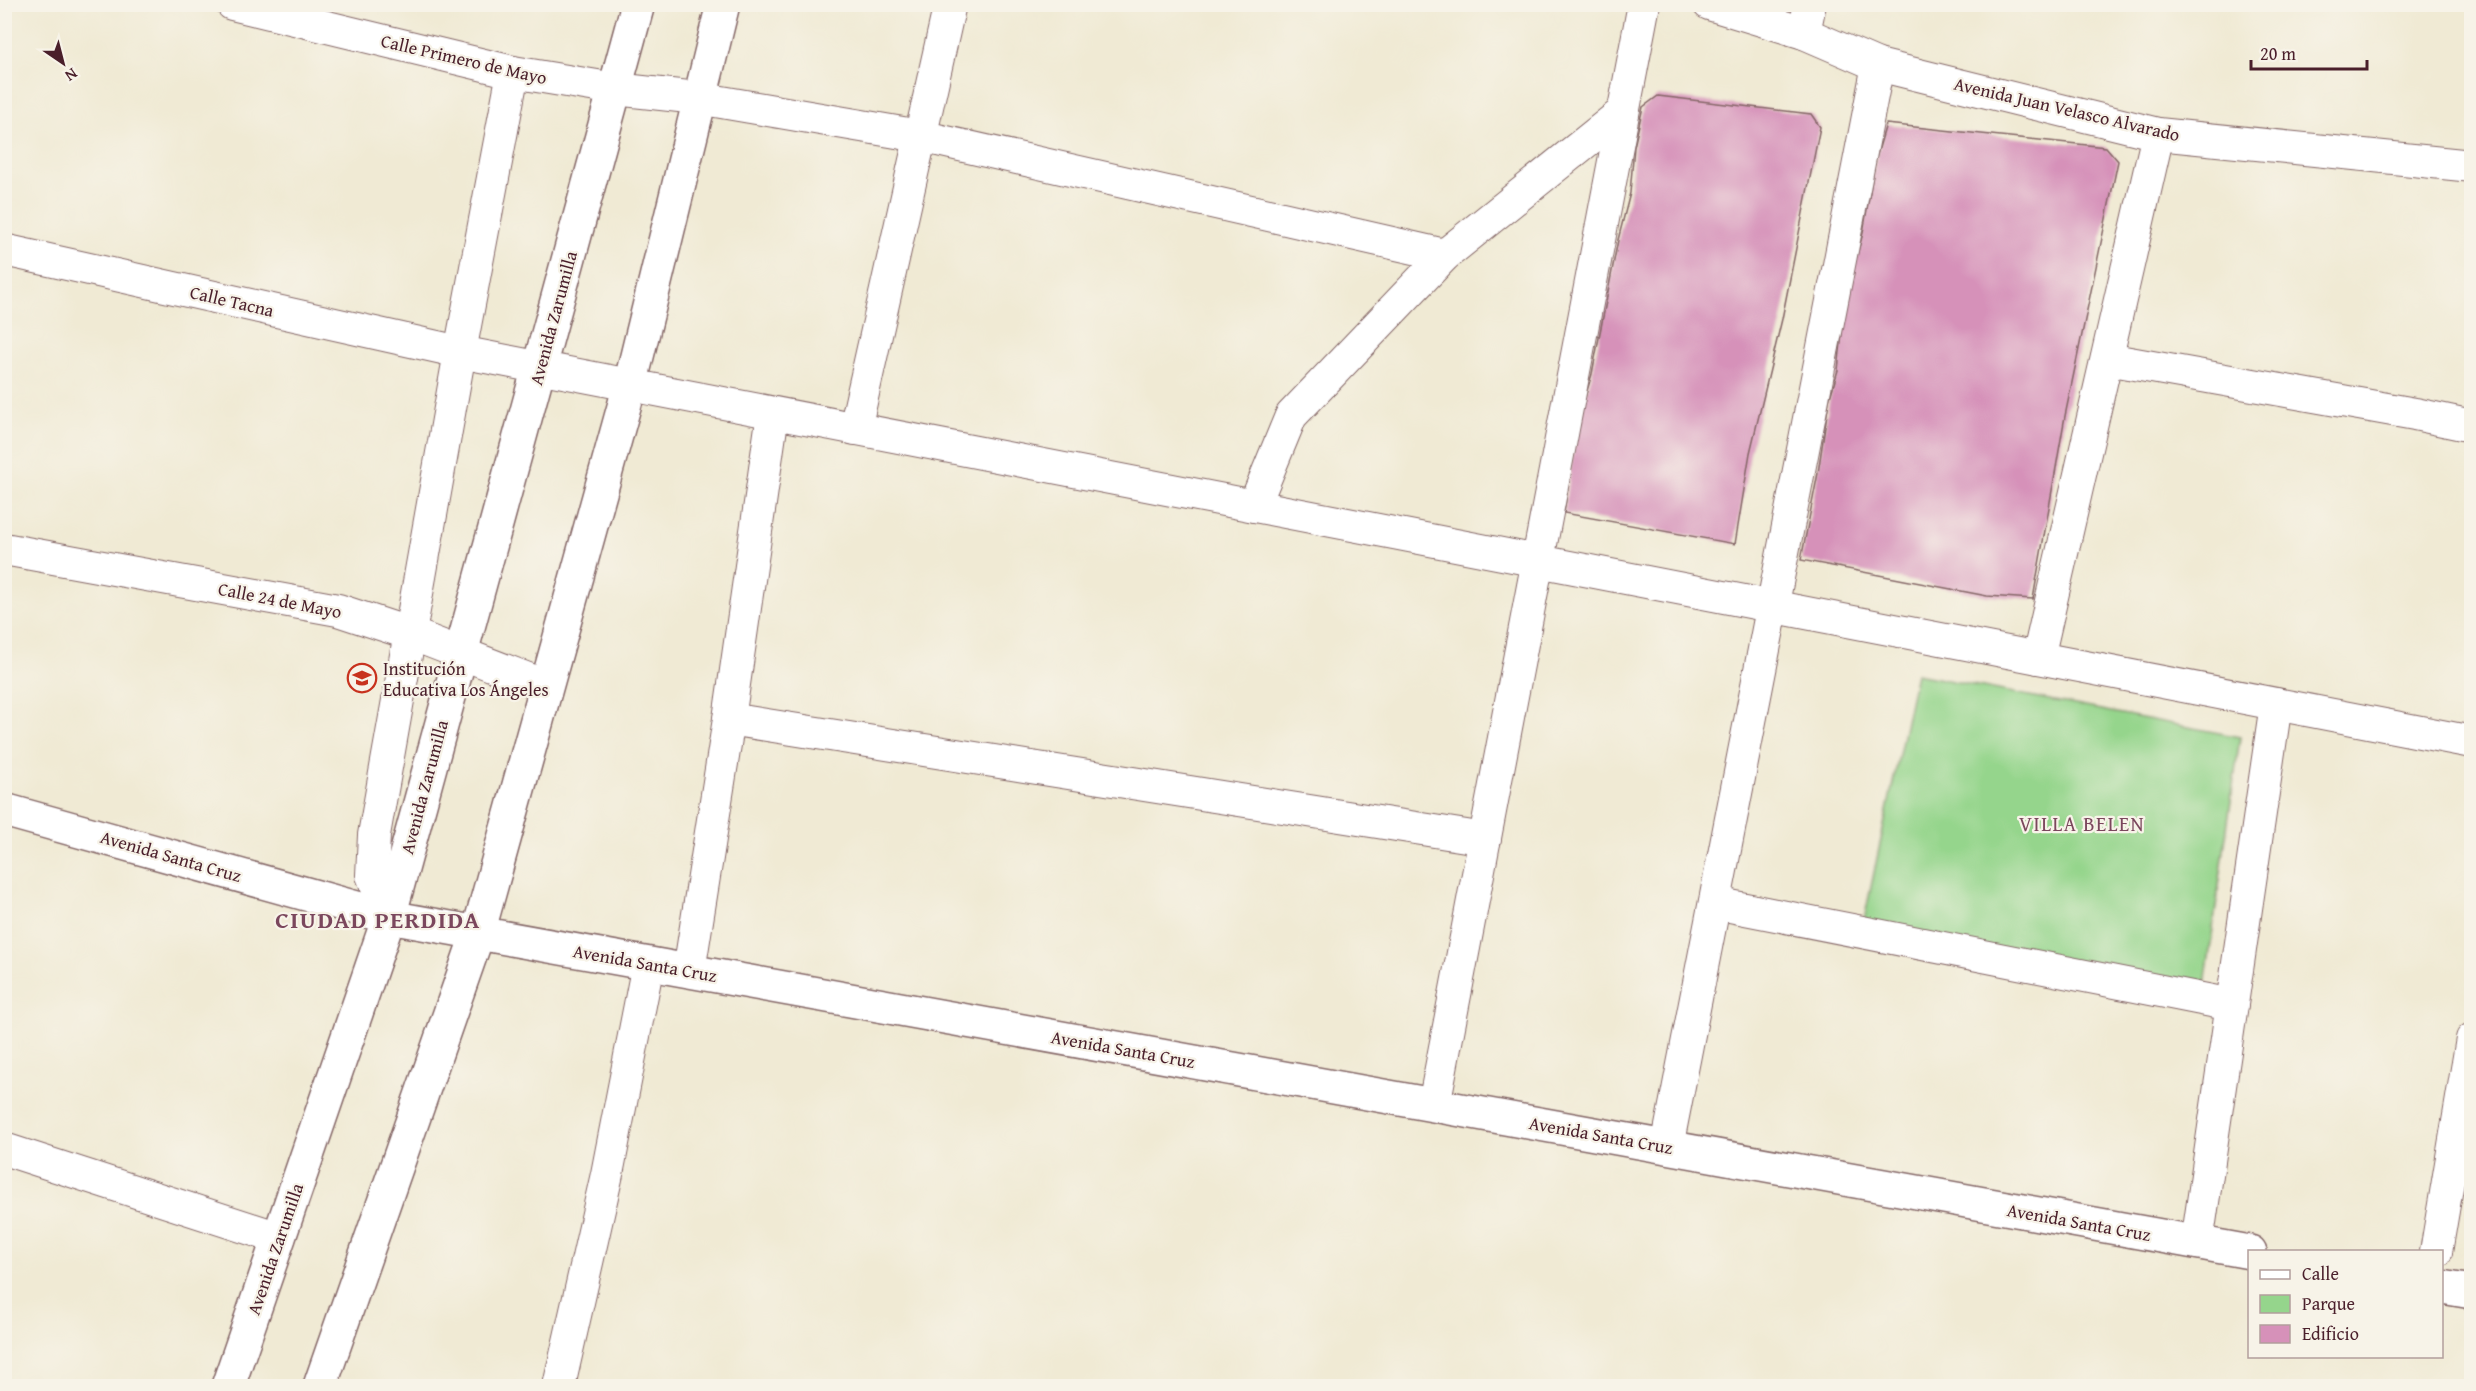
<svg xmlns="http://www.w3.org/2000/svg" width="2476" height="1391" viewBox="0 0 2476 1391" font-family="'Gentium Book Plus',serif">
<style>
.green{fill:#95d58c;stroke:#707a5c;stroke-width:1.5}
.building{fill:#d691b9}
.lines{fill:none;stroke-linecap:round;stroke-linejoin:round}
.minor-casing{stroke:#846666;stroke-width:34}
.tertiary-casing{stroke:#846666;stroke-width:36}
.minor{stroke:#fff;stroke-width:32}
.tertiary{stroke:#fff;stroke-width:33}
.labels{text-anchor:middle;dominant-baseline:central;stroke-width:4.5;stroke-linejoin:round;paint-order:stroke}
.street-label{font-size:18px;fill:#4a1f2b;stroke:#f7f3e8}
.poi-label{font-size:18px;fill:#4a1f2b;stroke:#f7f3e8;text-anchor:start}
.neighbourhood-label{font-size:20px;letter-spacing:1.5px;fill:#7b475d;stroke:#f7f3e8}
.district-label{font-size:24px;font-weight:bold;letter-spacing:1.5px;fill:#7b475d;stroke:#f7f3e8}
</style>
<rect width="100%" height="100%" fill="#f7f3e8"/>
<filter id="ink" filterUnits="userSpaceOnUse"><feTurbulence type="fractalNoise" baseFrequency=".0167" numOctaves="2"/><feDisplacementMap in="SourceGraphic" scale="12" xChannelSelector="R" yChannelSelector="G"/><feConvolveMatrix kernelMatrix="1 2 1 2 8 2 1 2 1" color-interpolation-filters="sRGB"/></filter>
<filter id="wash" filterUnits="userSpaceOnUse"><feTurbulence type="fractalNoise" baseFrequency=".008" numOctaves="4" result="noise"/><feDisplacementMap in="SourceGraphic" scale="24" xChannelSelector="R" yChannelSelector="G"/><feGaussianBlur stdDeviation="1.35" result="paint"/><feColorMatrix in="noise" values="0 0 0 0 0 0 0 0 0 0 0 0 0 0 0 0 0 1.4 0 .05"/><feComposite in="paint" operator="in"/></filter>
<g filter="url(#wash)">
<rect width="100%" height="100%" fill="#f0ead4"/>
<!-- green -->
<path class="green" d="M1916,674L2240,737L2204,992L1863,925Z"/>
<g id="blocks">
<!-- building -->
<g class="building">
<path d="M1658,96L1811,114L1820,127L1782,319L1750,453L1735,544L1564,513L1578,421L1592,374L1618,240L1630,193L1634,147L1643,107Z"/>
<path d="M1886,124L2106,147L2118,161L2065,416L2033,599L1987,596L1801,560L1818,473L1829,401L1838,370L1846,297L1863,233L1875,162Z"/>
</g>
</g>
</g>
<g filter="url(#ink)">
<use href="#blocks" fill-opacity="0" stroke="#846666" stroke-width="1.5"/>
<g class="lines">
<!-- minor casing -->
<g class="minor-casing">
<g id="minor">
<path d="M232,4L513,72L615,89L698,98L920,136L1445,255"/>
<path d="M1709,4L1804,33L1878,65L2158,134L2472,166"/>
<path d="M1804,33L1810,4"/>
<path d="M4,250L460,352L2472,742"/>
<path d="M2107,359L2415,414L2472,426"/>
<path d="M855,429L950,4"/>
<path d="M1254,506L1291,416L1445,255L1623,112"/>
<path d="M4,549L338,610L411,634L546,686"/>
<path d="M2038,658L2158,134"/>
<path d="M729,719L1485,839"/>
<path d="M1715,903L2232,1005"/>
<path d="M389,917L372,875L374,835L460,352L513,72"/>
<path d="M689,971L729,719L773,413"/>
<path d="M1434,1105L1644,4"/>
<path d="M1667,1147L1878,65"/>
<path d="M4,1149L279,1238"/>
<path d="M2197,1243L2276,704"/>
<path d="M2436,1252L2472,1039"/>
<path d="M559,1386L607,1174L648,964"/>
</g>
</g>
<!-- tertiary casing -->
<g class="tertiary-casing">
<g id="tertiary">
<path d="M4,810L389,917L2250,1252"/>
<path d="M2442,1287L2472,1292"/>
<path d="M228,1386L389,917L638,4"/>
<path d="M320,1386L478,933L630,385L723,4"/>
</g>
</g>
<!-- minor -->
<use href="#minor" class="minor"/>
<!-- tertiary -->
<use href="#tertiary" class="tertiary"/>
</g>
</g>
<!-- icons -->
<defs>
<g id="school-ring" transform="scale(1.5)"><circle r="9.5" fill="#f7f3e8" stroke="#c8321e" stroke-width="1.5"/><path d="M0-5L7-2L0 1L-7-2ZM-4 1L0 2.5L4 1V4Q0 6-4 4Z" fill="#c8321e"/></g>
</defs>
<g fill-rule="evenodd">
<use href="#school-ring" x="362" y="678"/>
</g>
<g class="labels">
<!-- street labels -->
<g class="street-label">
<text transform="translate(464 59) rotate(13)">Calle Primero de Mayo</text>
<text transform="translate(2067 109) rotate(13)">Avenida Juan Velasco Alvarado</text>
<text transform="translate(232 301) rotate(13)">Calle Tacna</text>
<text transform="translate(553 318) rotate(-75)">Avenida Zarumilla</text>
<text transform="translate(280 600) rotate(11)">Calle 24 de Mayo</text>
<text transform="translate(424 787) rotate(-75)">Avenida Zarumilla</text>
<text transform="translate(171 856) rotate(16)">Avenida Santa Cruz</text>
<text transform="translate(645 963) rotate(10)">Avenida Santa Cruz</text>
<text transform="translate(1123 1049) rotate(10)">Avenida Santa Cruz</text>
<text transform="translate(1601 1135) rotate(10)">Avenida Santa Cruz</text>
<text transform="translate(2079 1222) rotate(10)">Avenida Santa Cruz</text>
<text transform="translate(275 1249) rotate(-71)">Avenida Zarumilla</text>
</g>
<!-- poi labels -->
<g class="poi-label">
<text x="383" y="668">Institución<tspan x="383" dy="21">Educativa Los Ángeles</tspan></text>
</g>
<!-- neighbourhood labels -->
<g class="neighbourhood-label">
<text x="2082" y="823">VILLA BELEN</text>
</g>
<!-- district labels -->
<g class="district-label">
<text x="378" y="919">CIUDAD PERDIDA</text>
</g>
</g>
<!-- margin -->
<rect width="2476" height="1391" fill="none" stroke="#f7f3e8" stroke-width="24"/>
<!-- legend -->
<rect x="2248" y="1250" width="195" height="108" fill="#f7f3e8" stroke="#b29e9c" stroke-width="1.5"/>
<rect x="2260" y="1270" width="30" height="9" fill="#ffffff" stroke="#b29e9c" stroke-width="1.5"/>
<text x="2302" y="1280" font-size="18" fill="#4a1f2b">Calle</text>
<rect x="2260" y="1295" width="30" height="18" fill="#95d58c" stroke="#b29e9c" stroke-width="1.5"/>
<text x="2302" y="1310" font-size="18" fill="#4a1f2b">Parque</text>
<rect x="2260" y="1325" width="30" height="18" fill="#d691b9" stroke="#b29e9c" stroke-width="1.5"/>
<text x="2302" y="1340" font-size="18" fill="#4a1f2b">Edificio</text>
<!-- north arrow -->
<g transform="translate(63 63) rotate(145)" stroke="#f7f3e8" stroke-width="4.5" paint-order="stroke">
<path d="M0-4.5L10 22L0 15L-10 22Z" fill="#4a1f2b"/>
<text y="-9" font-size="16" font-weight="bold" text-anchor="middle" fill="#4a1f2b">N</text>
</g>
<!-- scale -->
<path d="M2251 60v9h116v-9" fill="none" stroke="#4a1f2b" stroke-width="3"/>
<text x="2260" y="60" font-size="18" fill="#4a1f2b" stroke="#f7f3e8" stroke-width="4.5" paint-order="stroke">20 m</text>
</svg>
